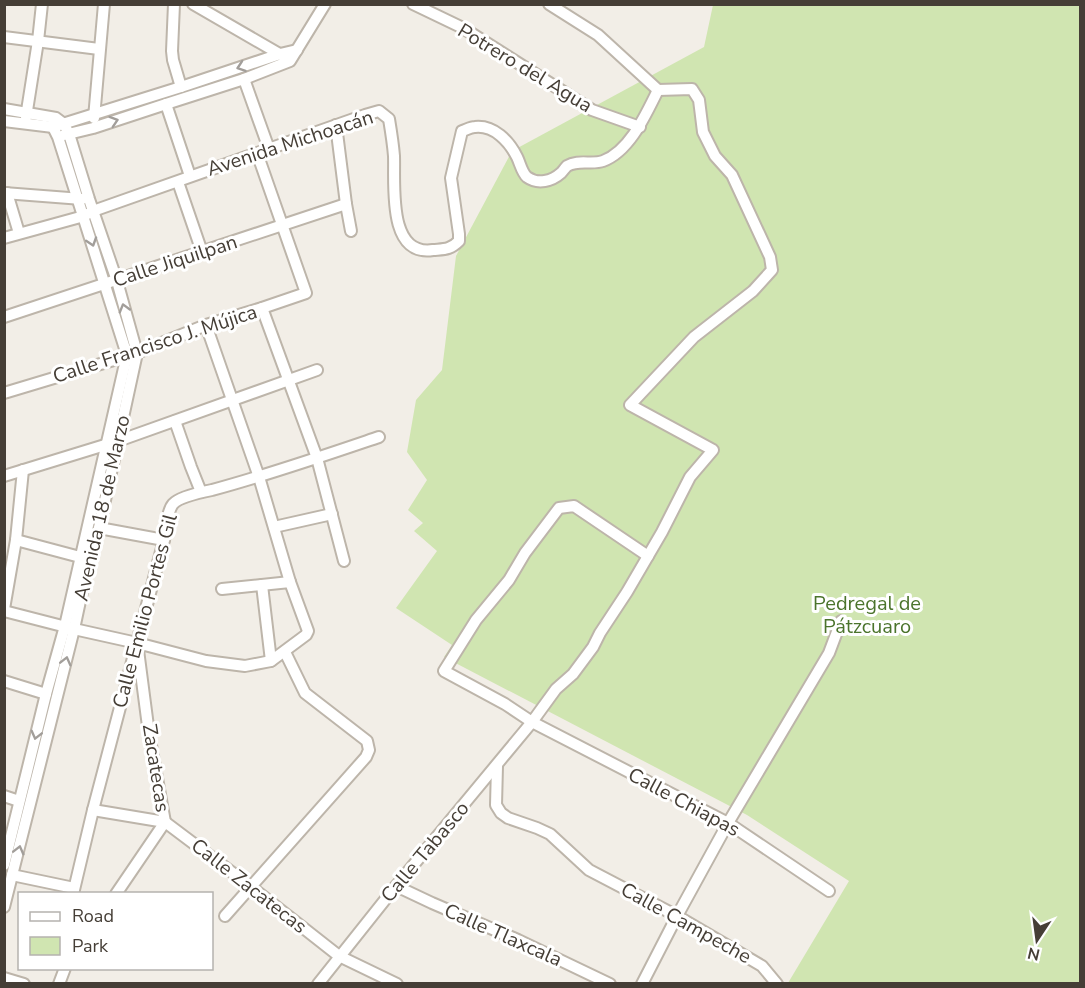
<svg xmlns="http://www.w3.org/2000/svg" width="1085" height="988" viewBox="0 0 1085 988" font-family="'Nunito Sans',sans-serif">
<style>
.green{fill:#d0e5b1}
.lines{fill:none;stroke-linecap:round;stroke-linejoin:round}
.minor-casing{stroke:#bdb5aa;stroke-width:14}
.minor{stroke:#fff;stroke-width:10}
.oneway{stroke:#a29e9a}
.labels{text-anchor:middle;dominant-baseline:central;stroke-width:6;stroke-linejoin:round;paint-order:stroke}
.street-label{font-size:20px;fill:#453e36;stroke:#fff}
.park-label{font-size:20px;fill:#4b742c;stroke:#fff}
</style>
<rect width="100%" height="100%" fill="#f2eee7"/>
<!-- green -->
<path class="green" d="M713,5H1080V983H788L849,881L747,815L444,657L452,645L396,608L437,551L414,531L423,523L408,510L427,480L407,452L416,400L442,370L456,256L512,151L704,47Z"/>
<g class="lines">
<!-- minor casing -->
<g class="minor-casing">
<g id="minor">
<path d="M174,4L172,51L173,60L181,87"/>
<path d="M193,4L283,56"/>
<path d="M413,4L463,28L592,110L640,127"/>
<path d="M549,4L598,35L658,90"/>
<path d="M4,37L99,49"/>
<path d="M244,79L269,149"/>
<path d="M166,104L190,176"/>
<path d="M4,109L56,118L64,124L69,134L89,199L117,281L137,353L99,528L89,559L74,629L4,907"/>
<path d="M26,117L38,41L42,4"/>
<path d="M94,118L104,4"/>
<path d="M4,121L53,127L181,87L280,54L297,50"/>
<path d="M336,125L346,204L351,231"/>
<path d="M64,135L93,128L166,104L244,79L290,61L325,4"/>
<path d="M178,182L202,252"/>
<path d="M4,193L82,199"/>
<path d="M7,193L19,233"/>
<path d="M4,238L84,216L93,211L365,115L379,111L389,119C391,131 393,143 394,156C395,184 387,257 433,250C444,249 450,250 459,241V234L451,178L462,131C466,130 470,127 475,127C494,125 509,141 517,157C520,163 522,173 527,177C538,185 552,181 561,173C563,171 565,168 567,166C578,159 592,165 603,161C630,151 646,114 658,90"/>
<path d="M262,308L317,458L344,561"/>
<path d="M4,317L346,204"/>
<path d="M4,393L137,353L206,325L262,308L306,293L257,153"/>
<path d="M175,421L191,467L201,492"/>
<path d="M4,476L118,441L317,370"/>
<path d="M274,527L332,514"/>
<path d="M99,528L164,540"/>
<path d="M16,540L80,557"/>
<path d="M648,556L574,506L559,508L525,553L509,580L476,620L444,671L505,704L532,722L728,823L829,891"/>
<path d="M262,585L271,661"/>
<path d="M222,589L290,582"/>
<path d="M4,609L16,540L23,470"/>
<path d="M4,611L74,629L137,643L206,661L245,666L271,661L306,635L308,631L290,582L259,477L206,325"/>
<path d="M138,650L149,734L165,822"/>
<path d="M4,681L46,694"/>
<path d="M497,766L496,805L501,813L508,818L537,828L550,834L589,870L677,916L762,966L777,984"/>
<path d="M4,796L19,801"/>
<path d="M93,810L165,822L250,886L339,956L397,984"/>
<path d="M4,865L46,694L65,626L127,355L58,137L53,127"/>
<path d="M12,875L74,888"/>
<path d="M396,886L432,903L518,940L610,984"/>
<path d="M73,894L93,810L164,540C166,531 167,511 173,504C179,497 202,492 212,490C268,475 323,456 379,437"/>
<path d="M116,894L165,822"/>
<path d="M225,916L366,757L369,750L367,741L305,693L285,652"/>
<path d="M4,978L24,984"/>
<path d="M59,984L65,968"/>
<path d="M318,984L396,886L532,722L556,689L573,674L593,647L600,633L627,592L662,532L690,477L713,450L630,405L694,337L753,291L772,270L770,257L732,175L715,156L703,132L699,100L692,89L658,90"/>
<path d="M642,984L677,916L728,823L829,653L841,621"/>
</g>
</g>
<!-- minor -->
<use href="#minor" class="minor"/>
</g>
<!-- one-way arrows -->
<defs><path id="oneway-chevron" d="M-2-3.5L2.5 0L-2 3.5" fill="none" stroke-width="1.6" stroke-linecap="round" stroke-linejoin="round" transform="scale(1.5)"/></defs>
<g class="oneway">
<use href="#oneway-chevron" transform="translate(241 67) rotate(161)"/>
<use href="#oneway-chevron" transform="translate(114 121) rotate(-18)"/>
<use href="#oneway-chevron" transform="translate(92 242) rotate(72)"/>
<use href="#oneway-chevron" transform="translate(124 308) rotate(-106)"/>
<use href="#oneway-chevron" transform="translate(66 661) rotate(-76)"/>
<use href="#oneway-chevron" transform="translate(36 735) rotate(104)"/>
<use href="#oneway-chevron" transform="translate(19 850) rotate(-76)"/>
</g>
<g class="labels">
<!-- street labels -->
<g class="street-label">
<text transform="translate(525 68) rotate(31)">Potrero del Agua</text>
<text transform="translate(290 143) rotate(-18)">Avenida Michoacán</text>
<text transform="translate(175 261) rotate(-18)">Calle Jiquilpan</text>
<text transform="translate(155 344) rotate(-18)">Calle Francisco J. Mújica</text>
<text transform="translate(102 508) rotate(-77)">Avenida 18 de Marzo</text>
<text transform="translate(145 611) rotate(-75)">Calle Emilio Portes Gil</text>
<text transform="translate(156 768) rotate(81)">Zacatecas</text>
<text transform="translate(684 802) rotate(28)">Calle Chiapas</text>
<text transform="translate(425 852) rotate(-50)">Calle Tabasco</text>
<text transform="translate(249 886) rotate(38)">Calle Zacatecas</text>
<text transform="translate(686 923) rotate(29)">Calle Campeche</text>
<text transform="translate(503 935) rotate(24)">Calle Tlaxcala</text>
</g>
<!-- park labels -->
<g class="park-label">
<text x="867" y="603">Pedregal de<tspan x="867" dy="23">Pátzcuaro</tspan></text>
</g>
</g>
<!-- border -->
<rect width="1085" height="988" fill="none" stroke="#453e36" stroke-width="12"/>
<!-- legend -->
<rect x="18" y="892" width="195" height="78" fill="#ffffff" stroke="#b5b2af" stroke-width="1.5"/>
<rect x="30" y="912" width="30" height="9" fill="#ffffff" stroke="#b5b2af" stroke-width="1.5"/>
<text x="72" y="922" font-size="18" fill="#453e36">Road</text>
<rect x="30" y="937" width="30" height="18" fill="#d0e5b1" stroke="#b5b2af" stroke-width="1.5"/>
<text x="72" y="952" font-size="18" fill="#453e36">Park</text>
<!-- north arrow -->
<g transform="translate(1037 940) rotate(193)" stroke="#ffffff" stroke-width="4.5" paint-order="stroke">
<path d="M0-4.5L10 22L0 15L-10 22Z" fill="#453e36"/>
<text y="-9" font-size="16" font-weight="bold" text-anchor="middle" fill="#453e36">N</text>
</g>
</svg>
